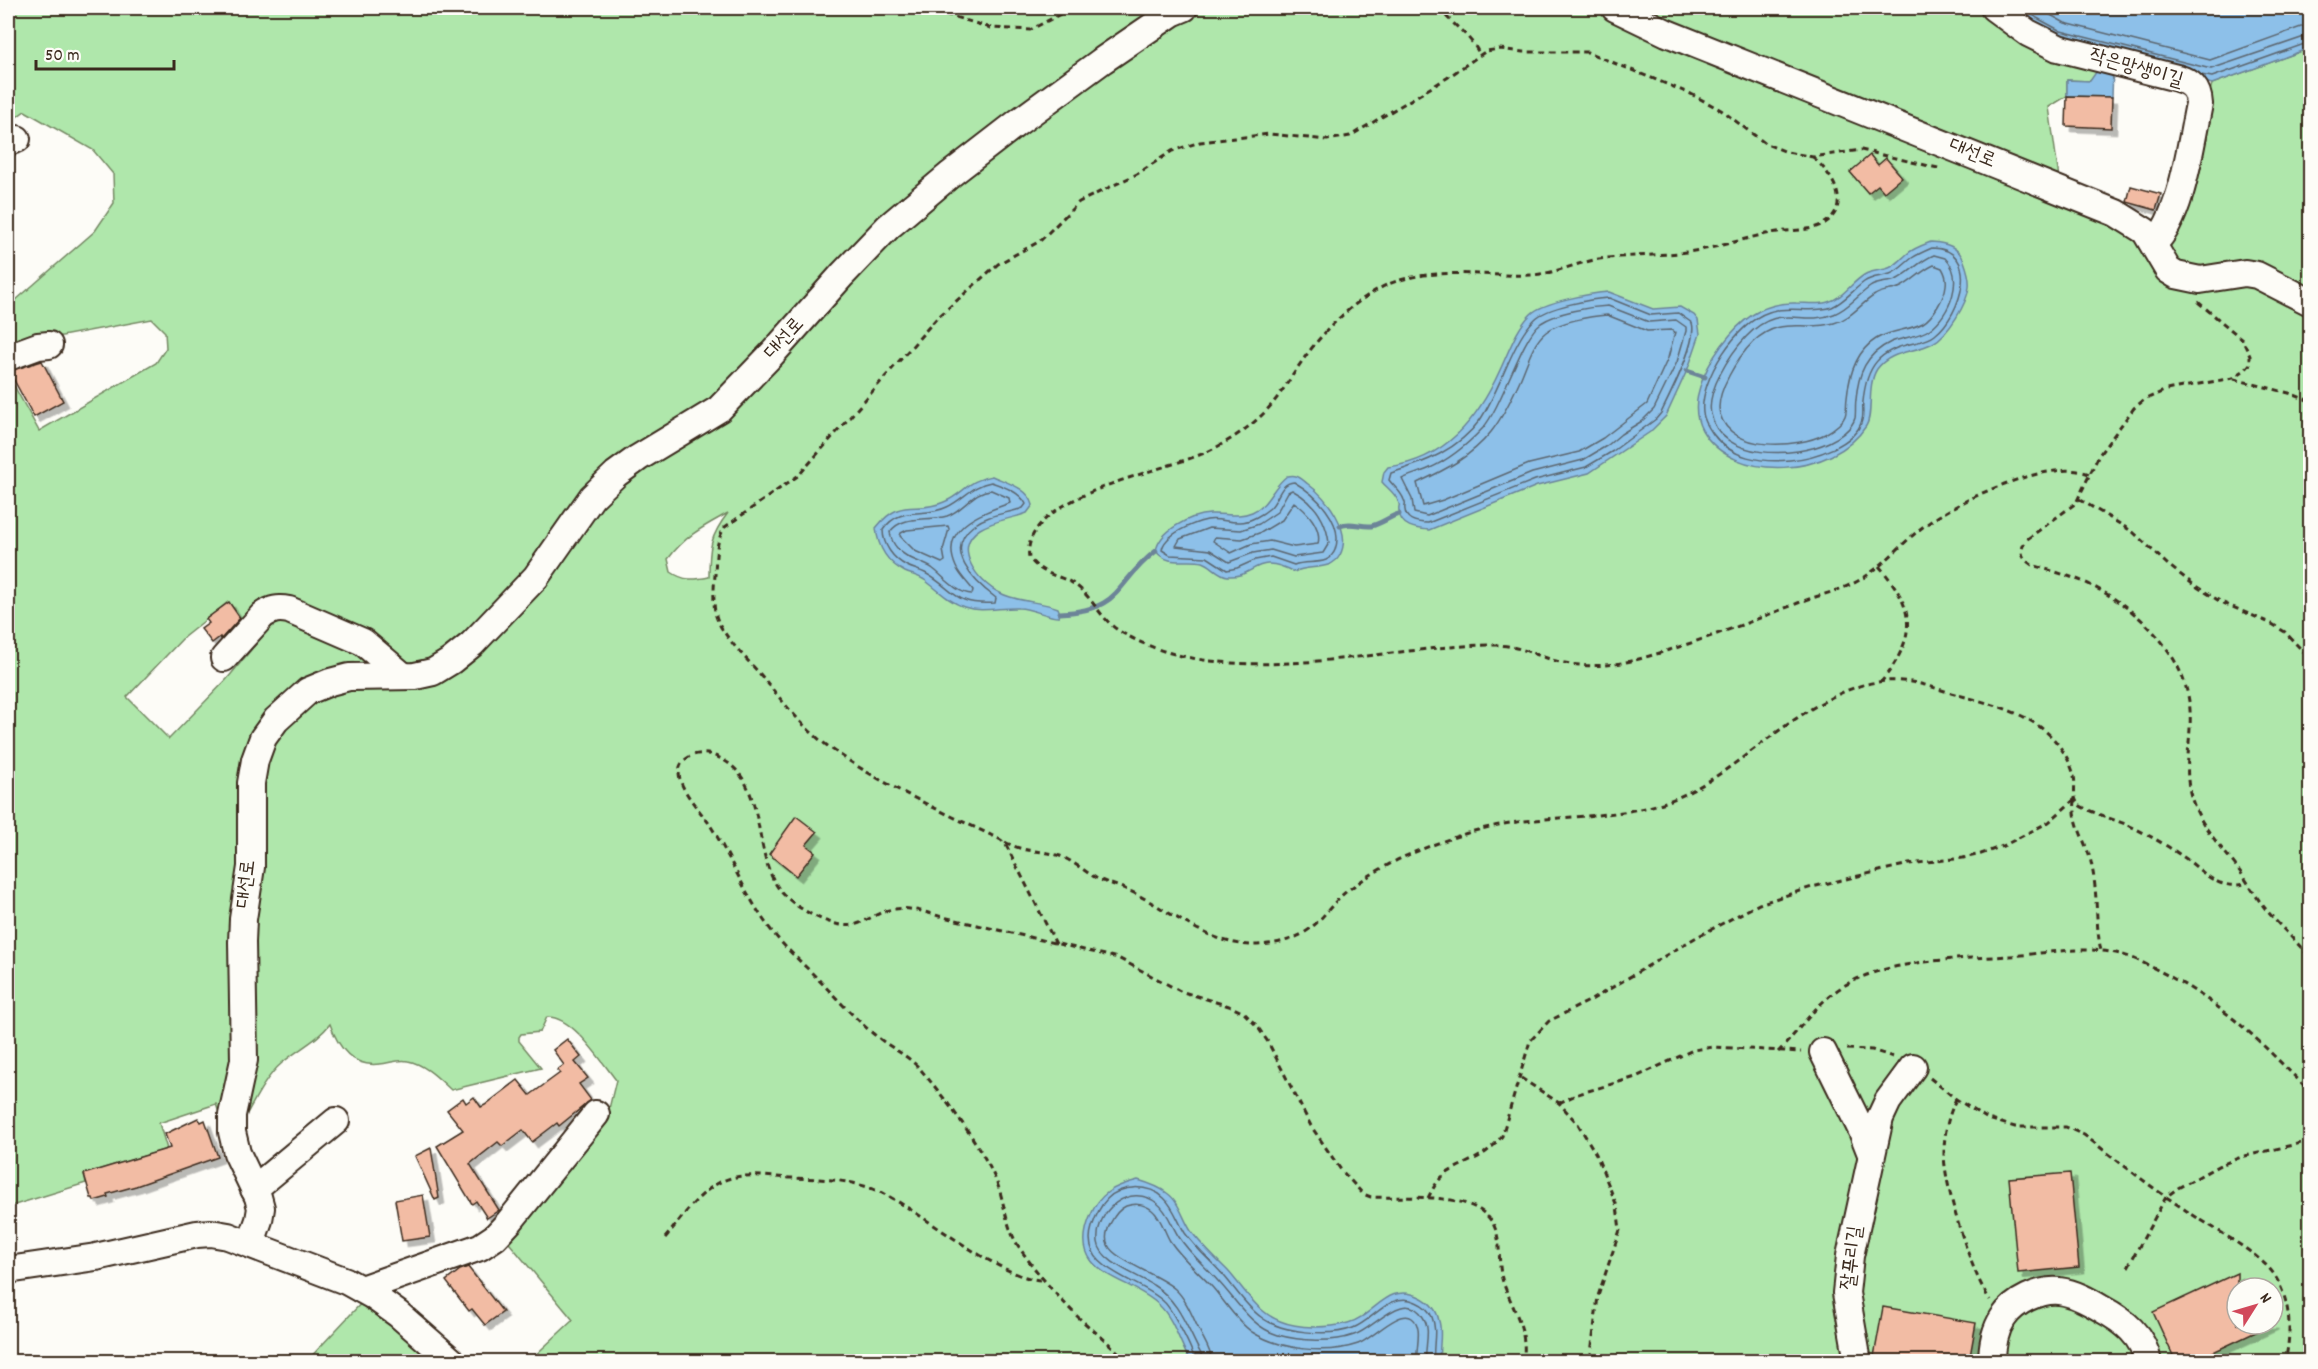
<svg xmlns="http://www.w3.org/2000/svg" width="2318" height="1369" viewBox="0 0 2318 1369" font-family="Dekko,'Poor Story',sans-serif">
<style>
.green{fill:#afe7ab;stroke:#758864;stroke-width:1.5;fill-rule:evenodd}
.water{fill:#8dc0e9;stroke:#6c8498;stroke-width:1.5}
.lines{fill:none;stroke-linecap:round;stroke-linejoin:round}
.shore{stroke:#5c666f;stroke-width:1.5}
.stream{stroke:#6c8498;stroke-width:5}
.building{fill:#f2bca4;stroke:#3b2a1e;stroke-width:1.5;filter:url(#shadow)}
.minor-casing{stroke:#3b2a1e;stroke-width:30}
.path{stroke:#3b2a1e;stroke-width:3;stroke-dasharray:6 4.5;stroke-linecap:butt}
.minor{stroke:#fdfcf7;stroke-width:26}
.labels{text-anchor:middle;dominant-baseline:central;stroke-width:4.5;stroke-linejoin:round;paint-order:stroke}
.street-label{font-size:20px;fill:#3b2a1e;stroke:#fdfcf7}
</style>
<defs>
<filter id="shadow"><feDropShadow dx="5.5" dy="5.5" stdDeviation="0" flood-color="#0004"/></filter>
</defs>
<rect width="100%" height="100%" fill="#fdfcf7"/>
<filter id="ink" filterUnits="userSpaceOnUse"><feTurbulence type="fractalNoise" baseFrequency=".0167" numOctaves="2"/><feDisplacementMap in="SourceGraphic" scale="12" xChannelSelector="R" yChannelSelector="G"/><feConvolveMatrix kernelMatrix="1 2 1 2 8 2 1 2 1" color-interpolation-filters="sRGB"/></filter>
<g filter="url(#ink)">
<!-- green -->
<g class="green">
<path d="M8,8H1173L974,152L737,387L678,425L492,619L419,669L316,614L246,625L228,602L184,637L127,697L169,739L227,679L269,628L283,620L379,663L262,722L229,1143L216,1104L159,1123L167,1149L84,1174L86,1183L8,1207V375L39,431L156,363L166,348L165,332L152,319L25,343L8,351V307L95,231L114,203L113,174L93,150L25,111L8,123Z"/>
<path d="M1195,8H1601L1613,15L2113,215L2160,262L2239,279L2310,307V1361H529L573,1320L505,1238L592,1136L608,1113L616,1080C601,1061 573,1016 547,1017L540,1032L521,1034L519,1037V1041L541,1068L451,1090C440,1080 425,1064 408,1061C399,1059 390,1063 380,1064C352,1068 338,1047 330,1024C317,1041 298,1049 282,1063C263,1079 251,1108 238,1130L257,785L271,737L329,687L419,680L609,489L718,415L895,226ZM728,513C710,536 709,548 709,577C694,580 684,581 671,572L668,559C686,535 703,527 728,513ZM2237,1288H2273V1324H2237Z"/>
<path d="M1630,8H2000L2113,58L2090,81L2067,80V96L2049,107L2060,185Z"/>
<path d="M2310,48V297L2183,271L2165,246L2212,84Z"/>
<path d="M365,1299L444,1362H306Z"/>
</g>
<!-- water -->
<g class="water">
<path d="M2000,8H2310V48L2212,84L2056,44Z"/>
<path d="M2099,68H2113L2112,97L2067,96V80L2090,81Z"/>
<path d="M1931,242C1946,243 1958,246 1964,261C1967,269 1970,279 1969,287C1967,304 1948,335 1933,343C1914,353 1891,350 1877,369C1866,386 1874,414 1866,426C1834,476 1734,485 1702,430C1685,400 1711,357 1730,335C1748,314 1768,302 1796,303C1807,303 1818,305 1828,302C1843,298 1851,283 1864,275C1872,270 1881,271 1889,268C1897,265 1901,259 1907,254C1914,248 1923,245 1931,242Z"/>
<path d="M1609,292L1653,309L1680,307L1694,315L1698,320L1700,334L1689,366L1666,416L1650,432L1589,473L1537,486L1429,530C1416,529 1400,527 1399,511C1398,503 1401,508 1398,501C1395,493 1387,488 1382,482L1384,472L1388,467C1445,460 1478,419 1500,370C1509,351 1516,329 1531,314C1543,302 1592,293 1609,292Z"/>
<path d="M992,476C1008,483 1028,488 1033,505L1027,513C1011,519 995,520 980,529C951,547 978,583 1000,593C1017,602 1039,601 1058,608L1060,613L1059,617C1050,618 1031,608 1019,608C1001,607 982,613 964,607C949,602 938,590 926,581C919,576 912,575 905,572C886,562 878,547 876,528C902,495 915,515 944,502C964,494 967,480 992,476Z"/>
<path d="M1287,476C1290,476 1293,475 1296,476C1300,477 1304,481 1308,484C1326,497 1353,530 1340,555C1331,572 1309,564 1294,572C1255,551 1256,578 1228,576C1218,575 1212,565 1203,562C1186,558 1168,567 1156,551C1159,531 1190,515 1210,514C1225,513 1238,518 1252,512C1269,505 1272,487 1287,476Z"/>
<path d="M1138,1180C1148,1183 1158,1186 1167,1193C1179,1201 1183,1219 1191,1231C1202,1246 1215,1258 1228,1271C1244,1289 1257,1312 1280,1321C1299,1329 1328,1328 1348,1323C1375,1316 1387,1281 1420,1297C1430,1302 1437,1310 1439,1321C1443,1334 1438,1348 1440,1361H1190C1180,1344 1174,1319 1159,1305C1129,1276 1066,1276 1090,1217C1099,1193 1114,1186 1138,1180Z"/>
</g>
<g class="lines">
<!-- shore -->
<g class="shore">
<path d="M2023,8L2037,18L2061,31L2211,69L2310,35"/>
<path d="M2038,8L2065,23L2210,60L2301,27L2310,26"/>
<path d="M2201,75L2212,77L2310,42"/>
<path d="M1932,248C1982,249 1961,315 1935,335C1929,340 1922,341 1914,343C1879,350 1866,366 1863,402C1862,407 1864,414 1862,420C1856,445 1813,458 1790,460C1762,463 1730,458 1713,434C1708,427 1704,421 1703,413C1699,380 1737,322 1769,312C1790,305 1812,314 1832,307C1845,301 1853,290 1864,282C1872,276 1881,277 1890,274C1899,271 1904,264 1912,258C1918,254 1925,251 1932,248Z"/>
<path d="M1934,255L1945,258C1965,277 1950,315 1930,329C1919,337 1904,337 1891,342C1866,354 1858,373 1856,400C1855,405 1856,413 1855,418C1852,429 1838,438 1829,442C1796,458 1720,461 1711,414C1706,391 1730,354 1746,337C1780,301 1800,327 1834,314C1849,308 1857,296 1870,287C1877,282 1888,283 1896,280C1910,273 1919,261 1934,255Z"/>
<path d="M1934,265L1942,268C1945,273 1947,279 1946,285C1945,297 1933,317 1923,323C1911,330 1891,330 1876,339C1855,352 1849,376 1847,398C1846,404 1847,411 1845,416C1842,424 1832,430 1825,434C1798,448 1731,453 1720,414C1714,394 1739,356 1753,342C1781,315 1803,332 1834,323C1852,318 1860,304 1875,295C1882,290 1893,291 1901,287C1913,281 1922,270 1934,265Z"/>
<path d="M1609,298L1651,315L1678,313L1692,323C1698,341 1670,395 1661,413L1656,419L1613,451L1586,467L1535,480L1428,523C1419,523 1406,522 1405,510C1404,503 1407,507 1404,500C1401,491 1394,487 1389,480L1391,473C1424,463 1458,450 1480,420C1500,391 1512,341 1535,319C1547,307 1591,299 1609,298Z"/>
<path d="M1608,306L1649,322L1676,320L1686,327V331L1677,362L1654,409L1642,421L1621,434L1608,445L1583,460L1532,473L1427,516L1414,513L1412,499L1402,479C1410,475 1419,473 1428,469C1449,460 1467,445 1483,428C1503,405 1521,337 1541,323C1558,312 1588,307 1608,306Z"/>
<path d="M1607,315L1647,331L1672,330L1675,332L1668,358L1647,404L1603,438L1579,452L1529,464L1443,500L1423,506L1417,483C1445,470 1471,457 1491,432C1503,417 1512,398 1520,380C1527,365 1532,343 1546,332C1558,322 1591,316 1607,315Z"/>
<path d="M991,482C1003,486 1020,492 1026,504L1023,508C1007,514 988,514 974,525C942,550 974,582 996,598L995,603C952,606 955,589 925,573C919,570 913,569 907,566C893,559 883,545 883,530C901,504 923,519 947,507C963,500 972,485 991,482Z"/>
<path d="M1294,482C1315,494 1345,522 1335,550C1334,553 1330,558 1326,560C1316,564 1304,561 1294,565L1271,557L1255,560L1237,568L1227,570L1207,557L1170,555L1162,550C1164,534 1194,523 1207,520C1219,518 1229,523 1240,522C1250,522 1263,514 1270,508C1279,500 1279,483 1294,482Z"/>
<path d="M991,490L1009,498L1010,503C982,513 938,527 956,567C960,576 968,583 973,590L972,594C956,593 944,577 932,568C920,561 908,560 898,549C893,544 891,539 890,532C903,514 928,522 947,516C964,510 973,491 991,490Z"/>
<path d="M1292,490C1313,501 1326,519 1329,543L1323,553L1294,557L1271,550L1253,553L1229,562L1210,550L1176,546L1180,539L1209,528L1241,530L1259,524L1277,512L1288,492Z"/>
<path d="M1294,502C1307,511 1322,527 1318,544L1294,547L1270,541L1251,544L1231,553L1213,541L1215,537L1242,539L1262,532L1282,520Z"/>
<path d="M948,526L949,529L943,550L945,561L942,563L915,551L900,536L901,533L907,530Z"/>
<path d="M1195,1362C1194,1352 1172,1309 1164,1302C1142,1279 1078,1271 1092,1227C1095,1218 1100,1206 1107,1199C1121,1184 1149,1184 1164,1198C1174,1207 1178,1222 1185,1233C1197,1250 1212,1262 1225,1277C1236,1290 1247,1307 1261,1317C1281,1333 1329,1337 1353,1328C1374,1320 1391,1290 1416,1302C1423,1305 1429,1310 1432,1317C1438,1332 1432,1346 1434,1362"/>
<path d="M1203,1362L1201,1354C1187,1329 1180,1301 1153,1285C1138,1275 1100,1262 1098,1242C1095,1210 1130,1182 1157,1203C1168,1211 1172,1227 1179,1237C1190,1254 1205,1266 1218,1281C1236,1300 1251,1327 1278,1335C1300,1341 1332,1343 1354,1335C1374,1329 1405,1287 1423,1317C1432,1330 1424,1347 1426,1362"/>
<path d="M1212,1362C1211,1350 1205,1342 1200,1332C1193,1318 1187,1300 1175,1289C1161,1276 1114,1260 1108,1245C1102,1233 1115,1211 1126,1206C1135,1203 1145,1204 1152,1210C1161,1217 1164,1231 1170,1241C1182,1259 1199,1272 1213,1288C1225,1302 1237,1322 1252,1332C1281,1350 1326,1355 1358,1344C1372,1339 1399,1309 1412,1318C1424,1327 1415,1349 1417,1362"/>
</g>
<!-- stream -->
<g class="stream">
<path d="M1687,371L1705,377"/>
<path d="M1340,526C1351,521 1360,527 1371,526C1381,524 1390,516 1399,514"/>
<path d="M1060,613C1124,610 1114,583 1156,551"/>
</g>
</g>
<!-- building -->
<g class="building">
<path d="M2067,96L2112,97L2111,128L2066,126Z"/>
<path d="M1870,155L1878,165L1886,158L1902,177L1884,192L1878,185L1868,193L1850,172Z"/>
<path d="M2131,186L2161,194L2156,210L2127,202Z"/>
<path d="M42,361L63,401L34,417L9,371Z"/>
<path d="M229,602L240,618L221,639L220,637L212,643L201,629L209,623L206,619Z"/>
<path d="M796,816L817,832L806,845L815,852L796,876L769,854Z"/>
<path d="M567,1039L581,1057L575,1062L588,1078L579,1084L591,1100L559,1126L557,1123L532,1142L523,1130L502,1146L498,1142L470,1164L499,1210L487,1218L476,1201L472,1204L437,1146L463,1130L447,1110L463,1098L466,1103L474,1097L481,1107L485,1105L518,1080L530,1095L560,1073L557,1070L564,1065L553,1050Z"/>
<path d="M198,1118L201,1122L205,1120L218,1157L136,1186L107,1194L108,1197L94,1201L93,1198H91L84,1174L170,1148L165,1134Z"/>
<path d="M431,1148L439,1198L435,1200L415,1156Z"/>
<path d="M2070,1173L2079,1267L2018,1273L2009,1178Z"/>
<path d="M423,1195L430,1237L402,1241L395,1200Z"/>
<path d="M468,1267L503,1312L485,1325L472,1309L469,1311L446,1281L460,1270Z"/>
<path d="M2237,1273V1324H2273L2192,1362H2176L2153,1312Z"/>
<path d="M1883,1307L1976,1323L1969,1362H1873Z"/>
</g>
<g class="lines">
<!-- minor casing -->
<g class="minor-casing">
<g id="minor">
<path d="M1615,8L1667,33L2116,213L2145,231L2168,270L2176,275L2200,280L2245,273L2257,275L2310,302"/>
<path d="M1994,8L2028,33L2058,48L2177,78C2191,82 2198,88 2199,104C2191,141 2182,218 2154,243"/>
<path d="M8,142L17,139"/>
<path d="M8,357L38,346L49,345"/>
<path d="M224,658L263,615C272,609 278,608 289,610L363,642L403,676"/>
<path d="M1823,1052L1862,1131L1871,1154"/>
<path d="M254,1189L336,1121"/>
<path d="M251,1243L259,1220L261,1208L258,1197L237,1153L232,1132V1115L244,1060L242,942L243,919L251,867V783L255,760L263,738L276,720L308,691L330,682L349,677L415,676L433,672L451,661L472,644L536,577L592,497L616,474L638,458L719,409L772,354L842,275L888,227L951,174L1017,123L1103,60L1172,13L1184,8"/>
<path d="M8,1270L96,1257L197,1234L211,1233L228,1236L346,1281L373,1296L398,1314L453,1362"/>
<path d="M361,1289L480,1247L495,1237L509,1222L596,1114"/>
<path d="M1858,1362L1846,1293L1850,1256L1880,1118L1888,1101L1913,1067"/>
<path d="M1992,1362C1992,1347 1995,1330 2003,1318C2014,1301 2040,1289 2059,1291C2075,1293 2089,1301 2102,1309C2124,1321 2143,1335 2148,1362"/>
</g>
</g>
<!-- path -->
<g class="path">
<path d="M925,8L991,28L1030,30L1072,8"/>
<path d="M1439,8C1453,26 1469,33 1480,55"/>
<path d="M1813,157C1829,172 1851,200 1829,220C1814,233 1790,229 1771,233C1745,238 1720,247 1694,251C1662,256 1630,255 1599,259C1576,263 1554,274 1531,275C1484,277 1443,267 1397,281C1362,292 1326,328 1305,357C1292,375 1280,397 1264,413C1249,428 1229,441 1211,450C1167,472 1020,494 1029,558C1046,579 1060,573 1078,587C1094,600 1102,621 1121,632C1227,695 1378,645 1495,645C1517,645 1535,655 1556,661C1586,669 1616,666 1646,657C1698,642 1748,623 1798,603C1816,596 1835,592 1852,584C1878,572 1897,548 1919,530C1952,503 2047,457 2089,474"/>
<path d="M2198,302L2242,339L2250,356V364L2246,369L2233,378L2166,390L2144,400L2134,408L2099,455L2076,503L2026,540C2019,551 2021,558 2032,565C2049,570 2067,575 2084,582C2134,605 2186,652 2190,710C2192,742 2181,774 2194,805C2203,829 2223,849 2238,869C2246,879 2253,892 2261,903C2275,922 2294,939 2310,957"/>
<path d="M2234,379L2289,393L2310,401"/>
<path d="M2079,499L2133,532L2167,564L2194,585L2221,602L2272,624L2285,632L2310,659"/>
<path d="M1879,566C1916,609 1917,636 1882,681"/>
<path d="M2075,800C2072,825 2088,843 2092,867C2098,895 2095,923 2101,951"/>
<path d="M1005,842C1027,854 1040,849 1060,856C1073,861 1084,871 1096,878C1109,884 1123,887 1136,894C1173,913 1209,944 1252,945C1272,945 1296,941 1312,927C1325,916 1333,902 1347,891C1367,876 1391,862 1415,852C1444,840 1478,828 1510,823C1569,814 1637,820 1691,791C1756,758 1825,675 1902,681C1919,682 1935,688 1951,693C1991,704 2038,713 2062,750C2067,757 2072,767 2074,776C2076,785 2072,796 2078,804C2083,810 2119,821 2130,826C2149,835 2168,846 2185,858C2196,866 2207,878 2220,883C2230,886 2238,886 2248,883"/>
<path d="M1056,944L1006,845L1001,840C942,811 878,784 825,744C800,725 780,698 760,674C746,658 719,633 715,612C713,599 714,587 715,575C716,558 715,542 725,527L799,475L936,319L998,264L1040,241L1079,202L1137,174L1172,151L1200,142L1270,134L1327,140L1350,136L1447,78L1486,51L1500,49L1523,52H1587L1691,94L1721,110L1766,144L1787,152L1813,157L1861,150L1942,169"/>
<path d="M1847,1049L1872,1050L1893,1057"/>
<path d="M1778,1052C1799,1031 1816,1003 1842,987C1886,959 1960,959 2010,956C2052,953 2097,942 2137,960C2165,973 2194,989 2219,1008C2253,1032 2280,1063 2310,1091"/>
<path d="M1521,1078L1559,1103L1578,1124L1596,1154L1617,1206L1620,1230L1598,1296L1590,1362"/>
<path d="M1930,1078L1956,1099L1988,1119L2015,1127H2066L2084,1135C2117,1160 2149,1186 2184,1209C2207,1225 2258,1252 2273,1273C2291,1300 2292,1331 2285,1362"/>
<path d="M1956,1099C1948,1116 1944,1134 1944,1153C1944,1186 1971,1273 1990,1300"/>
<path d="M1559,1103L1578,1094L1636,1077L1693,1050L1713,1047L1801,1052"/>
<path d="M1428,1198C1432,1190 1437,1181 1444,1175C1468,1159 1482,1161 1502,1136L1530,1041L1549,1021L1591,1000L1695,938L1759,904L1812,887L1909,864L1963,858L1981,854L2003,846L2049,822L2075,799"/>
<path d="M665,1238C684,1216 704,1182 736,1177C753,1174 773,1177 790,1178C823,1179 855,1179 884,1194C925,1214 1002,1281 1044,1280"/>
<path d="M2128,1267L2166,1197L2178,1188L2218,1166L2241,1157L2310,1141"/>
<path d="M1127,1362C1112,1344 1094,1332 1077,1316C1056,1295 1035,1271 1019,1247C1006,1228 1005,1204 997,1183C982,1146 947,1101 921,1070C909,1056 891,1048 876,1036C853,1017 833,994 812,973C801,962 790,952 780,941C749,906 735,864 710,825C701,810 657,770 693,755C700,753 708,753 715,756C769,777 750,849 779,889C791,906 831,929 853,925C868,922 879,910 895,909C910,907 925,912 939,916L1118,958L1180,991L1229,1006L1244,1013L1257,1026L1268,1042L1311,1126L1341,1170L1363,1194L1371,1197C1405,1199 1480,1189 1495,1228C1502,1245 1497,1264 1503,1282C1513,1310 1529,1331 1523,1362"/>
</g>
<!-- minor -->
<use href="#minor" class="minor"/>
</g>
</g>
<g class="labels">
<!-- street labels -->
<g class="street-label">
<text transform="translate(2136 69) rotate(16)">작은망생이길</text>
<text transform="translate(1972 154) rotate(22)">대선로</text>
<text transform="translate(785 339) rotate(-48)">대선로</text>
<text transform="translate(247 884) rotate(-83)">대선로</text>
<text transform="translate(1853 1258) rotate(-83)">잘푸리길</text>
</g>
</g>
<!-- margin -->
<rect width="2318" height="1369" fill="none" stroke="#fdfcf7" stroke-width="30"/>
<rect x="15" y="15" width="2288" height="1339" fill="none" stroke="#3b2a1e" stroke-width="2" filter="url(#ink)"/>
<!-- north arrow -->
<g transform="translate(2255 1306) rotate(53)"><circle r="28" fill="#fdfcf7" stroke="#afa8a0" stroke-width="1.5"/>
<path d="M0-4.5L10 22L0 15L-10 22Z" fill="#d1495b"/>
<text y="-9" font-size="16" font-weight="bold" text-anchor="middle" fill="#3b2a1e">N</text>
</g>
<!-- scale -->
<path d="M36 60v9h138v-9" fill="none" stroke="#3b2a1e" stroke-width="3"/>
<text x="45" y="60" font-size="18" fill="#3b2a1e" stroke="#fdfcf7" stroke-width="4.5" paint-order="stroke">50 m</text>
</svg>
